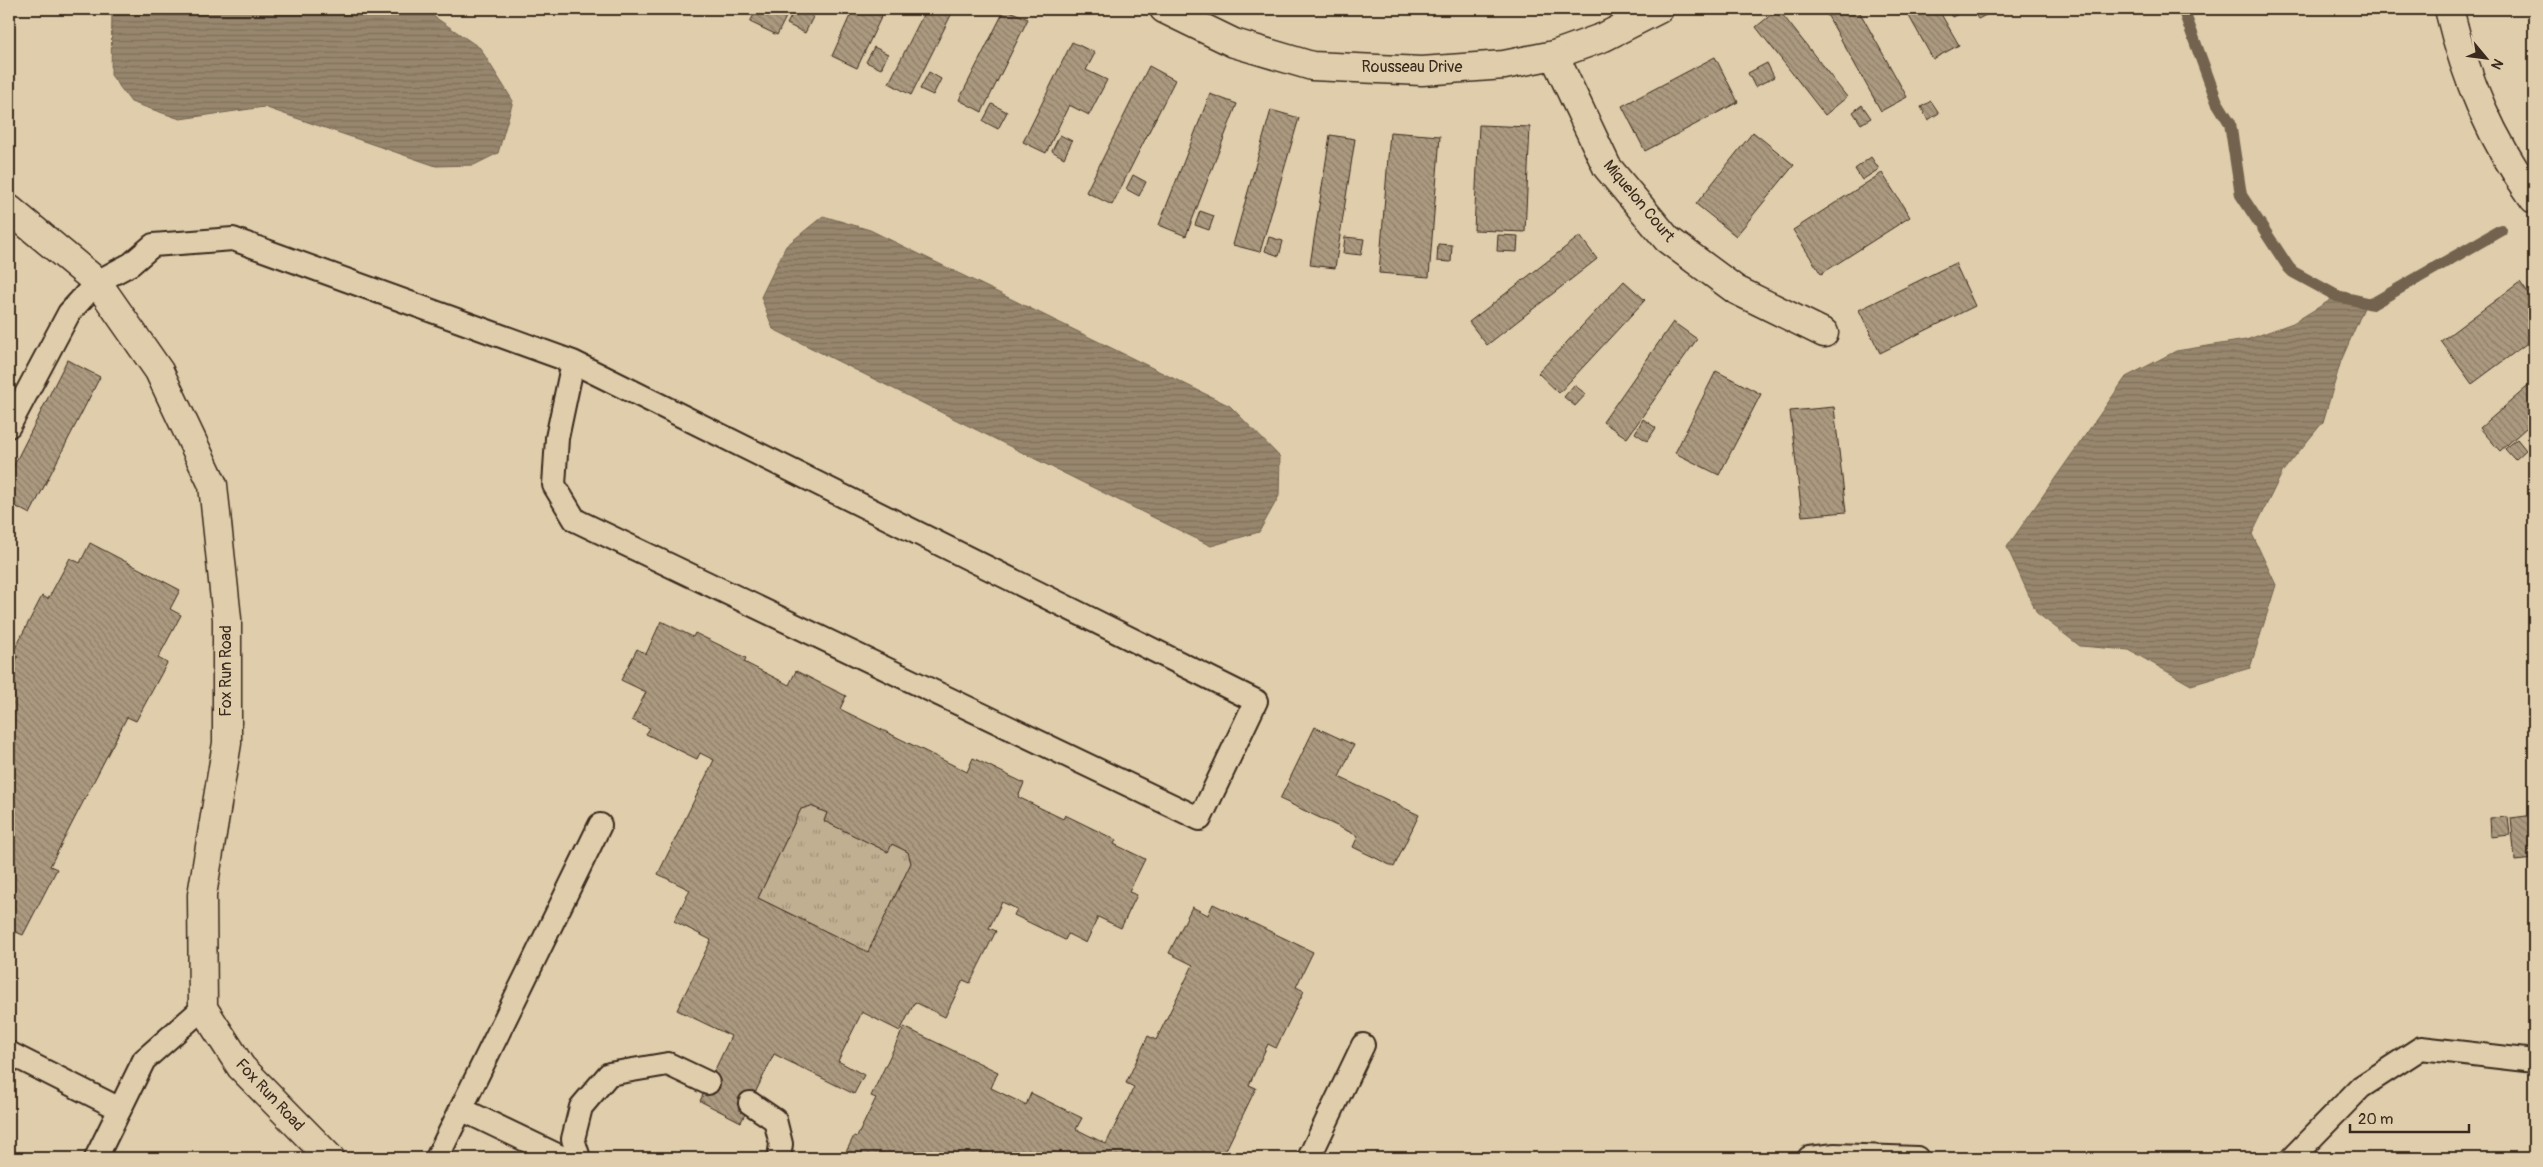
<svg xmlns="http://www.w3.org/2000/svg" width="2543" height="1167" viewBox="0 0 2543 1167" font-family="Pangolin,sans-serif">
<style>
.grass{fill:url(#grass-tufts);stroke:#7e6c58}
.water{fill:url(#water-rules);stroke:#73624e}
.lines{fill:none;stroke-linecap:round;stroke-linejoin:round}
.stream{stroke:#73624e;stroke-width:12}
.building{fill:url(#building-back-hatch);stroke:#3b2a1e;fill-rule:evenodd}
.lane-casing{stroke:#3b2a1e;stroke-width:26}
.street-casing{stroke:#3b2a1e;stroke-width:31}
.lane{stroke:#dfcdab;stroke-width:22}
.street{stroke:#dfcdab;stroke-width:28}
.labels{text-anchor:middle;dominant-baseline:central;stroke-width:5;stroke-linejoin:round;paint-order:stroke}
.street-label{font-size:16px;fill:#3b2a1e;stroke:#dfcdab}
</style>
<defs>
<pattern id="grass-tufts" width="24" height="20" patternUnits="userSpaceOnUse" patternTransform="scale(1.25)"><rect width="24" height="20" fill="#c1af91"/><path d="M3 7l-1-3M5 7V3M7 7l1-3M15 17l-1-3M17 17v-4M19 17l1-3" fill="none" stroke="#9e8f76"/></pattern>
<pattern id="water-rules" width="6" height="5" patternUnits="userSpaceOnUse" patternTransform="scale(1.25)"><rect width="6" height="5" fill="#98876e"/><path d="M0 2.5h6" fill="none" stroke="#7d6f5a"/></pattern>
<pattern id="building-back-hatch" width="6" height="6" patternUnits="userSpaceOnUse" patternTransform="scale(1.25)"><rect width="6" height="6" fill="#ac9a80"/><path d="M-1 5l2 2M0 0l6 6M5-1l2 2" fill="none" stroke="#8d7e68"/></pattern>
</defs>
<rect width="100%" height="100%" fill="#dfcdab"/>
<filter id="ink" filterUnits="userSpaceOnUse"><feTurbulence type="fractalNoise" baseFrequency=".02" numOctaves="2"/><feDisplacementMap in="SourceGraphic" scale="10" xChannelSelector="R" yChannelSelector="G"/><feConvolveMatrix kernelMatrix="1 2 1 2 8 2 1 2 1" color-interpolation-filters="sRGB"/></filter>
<g filter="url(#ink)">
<!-- grass -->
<path class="grass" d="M811,806L827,813L824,821L888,852L892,844L908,852L911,863L868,952L758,898L801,809Z"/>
<!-- water -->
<g class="water">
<path d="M112,9H423L480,48L513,101L498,153L474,165L436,166L264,107L180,119L131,102L111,75Z"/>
<path d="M823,216L870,230L1230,406L1280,457L1279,496L1259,532L1211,546L773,329L761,297L786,246Z"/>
<path d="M2337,296L2366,303L2341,361L2323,422L2283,471L2252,534L2276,585L2250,668L2191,685L2129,650L2080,646L2037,613L2007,547L2126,377L2176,351L2246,340L2293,323Z"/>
</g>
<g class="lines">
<!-- stream -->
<path class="stream" d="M2183,9L2217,102L2230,123L2241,195L2289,268L2293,272L2337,296L2372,304L2501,230"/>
</g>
<!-- building -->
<g class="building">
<path d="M757,9H790L777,35L750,22Z"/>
<path d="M795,9H801L814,15L805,33L787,24Z"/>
<path d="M853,9H885L857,68L832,56Z"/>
<path d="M926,9H954L911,95L889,83Z"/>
<path d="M1005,9L1028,19L982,112L959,100Z"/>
<path d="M1778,9L1847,97L1825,115L1756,27Z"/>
<path d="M1824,9H1858L1907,97L1881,111Z"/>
<path d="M1905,9H1938L1959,45L1933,59Z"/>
<path d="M1947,9H1960L1962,12L1952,17Z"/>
<path d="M1972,9H1998L1978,19Z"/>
<path d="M1072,42L1095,53L1086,70L1107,80L1089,115L1069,105L1046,153L1023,142Z"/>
<path d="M874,47L888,54L881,69L866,62Z"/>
<path d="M1715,57L1738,102L1645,151L1622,106Z"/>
<path d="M1767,63L1774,77L1755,87L1748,73Z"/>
<path d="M1149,66L1175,80L1112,205L1086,192Z"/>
<path d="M929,72L941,79L933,95L920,89Z"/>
<path d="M1210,94L1237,104L1186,236L1159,225Z"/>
<path d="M1931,101L1939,113L1928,120L1921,107Z"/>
<path d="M992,104L1007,112L998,129L983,121Z"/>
<path d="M1862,105L1871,118L1861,124L1853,112Z"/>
<path d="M1271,110L1299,118L1260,252L1233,245Z"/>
<path d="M1479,125L1530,127L1525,232L1474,230Z"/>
<path d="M1390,132L1440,136L1429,277L1379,273Z"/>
<path d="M1753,132L1794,165L1736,236L1696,204Z"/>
<path d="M1060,135L1072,141L1064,158L1052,151Z"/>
<path d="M1330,135L1355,139L1335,268L1310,265Z"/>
<path d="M1871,157L1879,169L1862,180L1855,169Z"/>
<path d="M1882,173L1910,217L1821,274L1793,230Z"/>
<path d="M1133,175L1146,182L1139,196L1126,189Z"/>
<path d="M1200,211L1214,216L1209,230L1195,225Z"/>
<path d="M1498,235L1518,236L1517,252L1497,251Z"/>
<path d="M1580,236L1597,259L1487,345L1469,322Z"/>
<path d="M1269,237L1283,241L1279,256L1265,251Z"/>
<path d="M1345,237L1364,239L1361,255L1343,253Z"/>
<path d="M1438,244L1452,245L1451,262L1437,261Z"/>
<path d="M1955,263L1975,306L1880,353L1859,310Z"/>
<path d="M1624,281L1645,300L1559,393L1538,373Z"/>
<path d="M2520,282L2534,302V338L2472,384L2441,341Z"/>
<path d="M1673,322L1697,339L1627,438L1603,422Z"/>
<path d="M67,360L100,377L30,514L9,503V475Z"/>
<path d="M1716,371L1761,394L1719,475L1675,453Z"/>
<path d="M2534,381V421L2500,451L2480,428Z"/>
<path d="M1574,385L1586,394L1575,406L1564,397Z"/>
<path d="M1834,407L1846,512L1802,516L1790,411Z"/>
<path d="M1643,419L1656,428L1647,441L1635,433Z"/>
<path d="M2517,439L2526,450L2515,460L2505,449Z"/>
<path d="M90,543L180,590L170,609L181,615L158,658L167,663L136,721L127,717L50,866L57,869L23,935L16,932L13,938L9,936V674L18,657L12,654L42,596L48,599L70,558L80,563Z"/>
<path d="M661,621L693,637L695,633L746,658L744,662L789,685L796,671L846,696L840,709L967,772L973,758L1024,783L1018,797L1063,819L1065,815L1116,840L1114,844L1145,859L1129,892L1137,895L1121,928L1098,917L1086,943L1068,934L1065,940L1014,915L1017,909L1002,902L989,928L996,931L970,983L963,980L945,1017L915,1002L900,1031L862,1012L838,1061L864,1075L854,1094L774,1054L741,1122L700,1101L731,1036L677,1010L711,940L674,921L690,890L658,874L714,760L700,753L697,759L646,734L650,728L632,720L646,692L621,680L637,649L646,654ZM811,806L827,813L824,821L888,852L892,844L908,852L911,863L868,952L758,898L801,809Z"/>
<path d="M1315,727L1354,745L1339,777L1419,815L1394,867L1353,847L1358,836L1280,799Z"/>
<path d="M2534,815V859L2515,861L2511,818Z"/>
<path d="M2508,817L2510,835L2491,837L2490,818Z"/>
<path d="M1213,904L1313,952L1296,987L1304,991L1276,1048L1268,1044L1249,1085L1256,1088L1222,1158H843L854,1136L857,1137L876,1098L871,1096L904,1027L998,1072L991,1088L1026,1105L1031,1093L1082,1118L1076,1129L1106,1144L1134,1087L1126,1083L1148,1036L1156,1040L1193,965L1169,953L1192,907L1208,915Z"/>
</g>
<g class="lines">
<!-- lane casing -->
<g class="lane-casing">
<g id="lane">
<path d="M9,426L69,313L97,282L131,264L153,245L233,239L573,362L1256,701L1200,819L575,520L554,485L557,438L573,362"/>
<path d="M9,1053L120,1109"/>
<path d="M750,1103L775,1120L781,1144L779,1158"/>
<path d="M461,1109L563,1158"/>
<path d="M96,1158L144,1060L203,1008"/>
<path d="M437,1158L600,825"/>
<path d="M579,1158L573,1139L581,1107L609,1074L668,1064L708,1083"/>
<path d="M1309,1158L1363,1045"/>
<path d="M1809,1158L1835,1155L1917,1158"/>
<path d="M2292,1158L2361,1087L2421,1048L2534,1061"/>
</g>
</g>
<!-- street casing -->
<g class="street-casing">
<g id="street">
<path d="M1164,9L1234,43L1312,66L1422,71L1504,65L1554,55L1604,37L1659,9"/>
<path d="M2449,9C2466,80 2491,139 2534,199"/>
<path d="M1554,55L1607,167L1667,239L1736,290L1824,333"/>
<path d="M9,209L97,282L159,371L213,485L227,619V743L202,895L203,1008L241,1067L330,1158"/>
</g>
</g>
<!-- lane -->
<use href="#lane" class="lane"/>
<!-- street -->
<use href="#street" class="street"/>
</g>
</g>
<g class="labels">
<!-- street labels -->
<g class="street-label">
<text x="1412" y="67">Rousseau Drive</text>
<text transform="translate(1639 201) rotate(50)">Miquelon Court</text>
<text transform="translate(226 671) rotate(-90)">Fox Run Road</text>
<text transform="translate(270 1095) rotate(47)">Fox Run Road</text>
</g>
</g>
<!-- margin -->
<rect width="2543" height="1167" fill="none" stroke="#dfcdab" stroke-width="30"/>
<rect x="15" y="15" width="2513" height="1137" fill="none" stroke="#3b2a1e" stroke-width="2" filter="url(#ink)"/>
<!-- north arrow -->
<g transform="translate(2486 58) rotate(119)" stroke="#dfcdab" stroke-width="4" paint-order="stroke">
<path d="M0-4L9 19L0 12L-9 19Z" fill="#3b2a1e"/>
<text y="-8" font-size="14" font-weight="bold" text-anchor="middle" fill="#3b2a1e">N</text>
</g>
<!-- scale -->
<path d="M2350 1124v8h119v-8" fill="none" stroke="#3b2a1e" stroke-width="2.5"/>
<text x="2358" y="1124" font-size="15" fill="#3b2a1e" stroke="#dfcdab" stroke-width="4" paint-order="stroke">20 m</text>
</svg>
